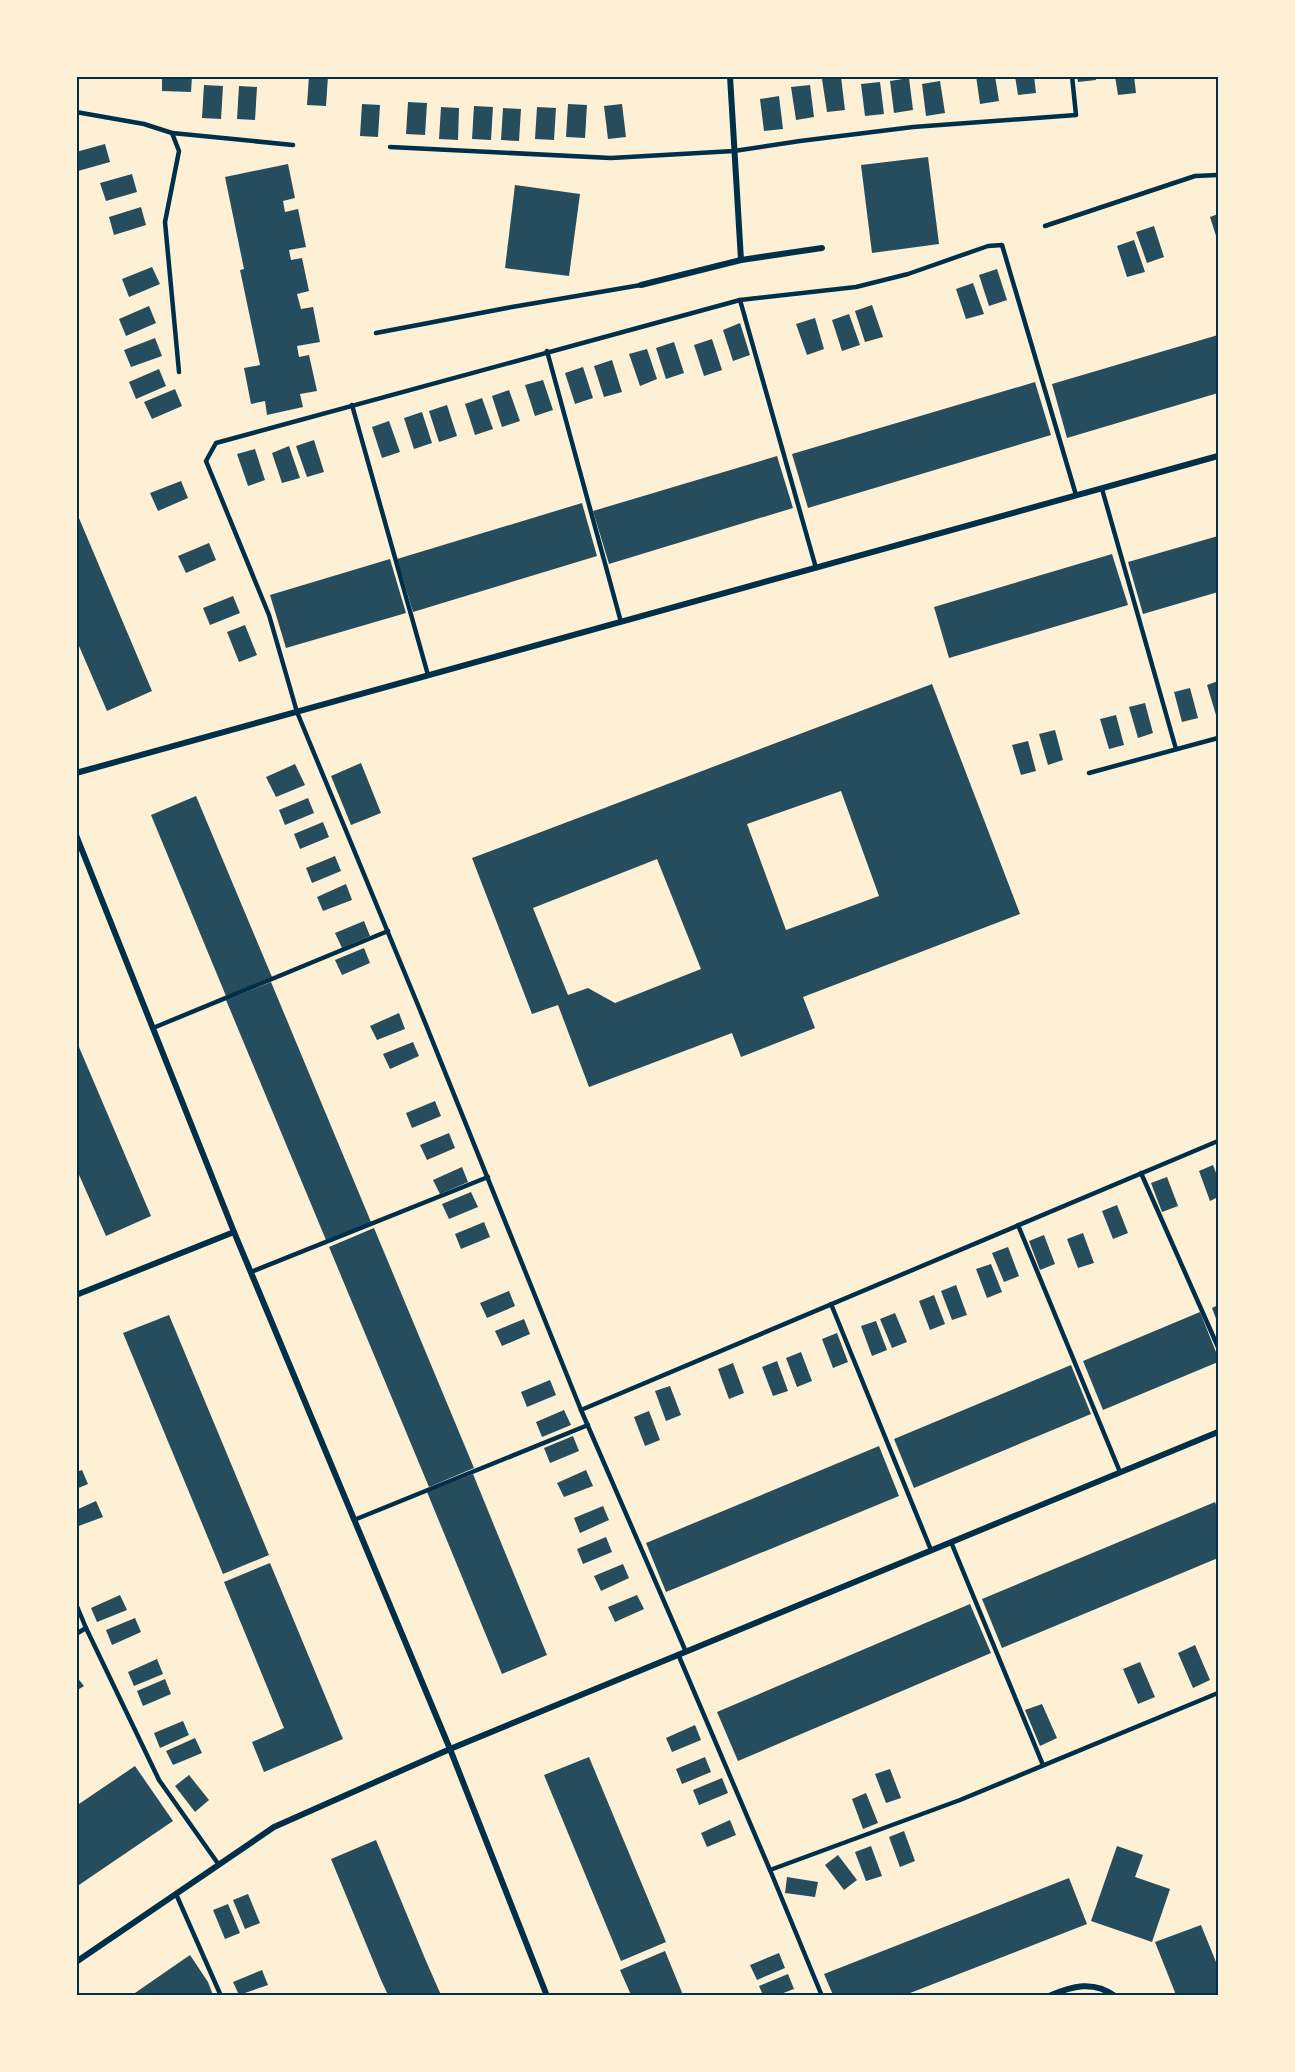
<svg xmlns="http://www.w3.org/2000/svg" width="1295" height="2072" viewBox="0 0 1295 2072" font-family="Jost,sans-serif">
<style>
.building{fill:#264d5e;fill-rule:evenodd}
.lines{fill:none;stroke-linecap:round;stroke-linejoin:round}
.service{stroke:#003049;stroke-width:4.5}
.minor{stroke:#003049;stroke-width:6}
.neatline{fill:none;stroke:#003049;stroke-width:2}
</style>
<rect width="100%" height="100%" fill="#fdf0d5"/>
<!-- building -->
<g class="building">
<path d="M162,76H192L191,92L162,91Z"/>
<path d="M309,76H328L326,106L307,105Z"/>
<path d="M976,76H995L999,101L980,104Z"/>
<path d="M1015,76H1034L1036,93L1018,95Z"/>
<path d="M1077,76H1095L1096,80L1078,82Z"/>
<path d="M1115,76H1134L1136,93L1118,95Z"/>
<path d="M841,77L845,110L827,112L822,79Z"/>
<path d="M909,78L913,110L894,113L890,81Z"/>
<path d="M940,81L945,113L926,116L922,84Z"/>
<path d="M880,82L884,114L865,116L861,84Z"/>
<path d="M204,85L223,86L221,119L202,118Z"/>
<path d="M810,85L814,117L796,120L791,87Z"/>
<path d="M239,86L257,87L255,120L237,119Z"/>
<path d="M779,96L783,129L764,131L760,99Z"/>
<path d="M408,102L427,103L425,135L406,134Z"/>
<path d="M362,104L380,105L378,137L360,136Z"/>
<path d="M568,104L587,105L585,138L566,137Z"/>
<path d="M622,104L626,137L608,139L604,106Z"/>
<path d="M474,106L493,107L491,140L472,139Z"/>
<path d="M441,107L459,108L458,140L439,139Z"/>
<path d="M537,107L556,108L554,140L535,139Z"/>
<path d="M503,108L521,109L519,141L501,140Z"/>
<path d="M105,144L110,162L78,171L76,152Z"/>
<path d="M928,157L939,244L872,253L861,165Z"/>
<path d="M288,164L295,198L283,201L285,212L298,209L306,247L289,250L291,260L302,258L309,291L297,294L301,309L313,307L320,342L297,346L299,357L309,355L317,391L300,394L303,407L267,415L265,401L251,404L244,368L260,365L240,270L244,269L225,177Z"/>
<path d="M132,174L137,192L106,201L100,183Z"/>
<path d="M515,185L580,194L569,276L505,268Z"/>
<path d="M141,207L146,225L114,235L109,217Z"/>
<path d="M1218,214V242L1210,217Z"/>
<path d="M1154,226L1164,257L1147,263L1136,232Z"/>
<path d="M1134,240L1145,272L1127,277L1117,246Z"/>
<path d="M152,267L160,284L129,297L122,279Z"/>
<path d="M997,269L1007,300L989,306L979,275Z"/>
<path d="M973,283L984,314L966,319L956,289Z"/>
<path d="M872,305L883,337L865,342L855,311Z"/>
<path d="M149,306L156,323L126,336L119,319Z"/>
<path d="M849,314L860,345L842,351L832,320Z"/>
<path d="M815,318L824,349L807,355L796,324Z"/>
<path d="M740,323L750,355L733,361L723,330Z"/>
<path d="M1218,335V393L1067,438L1052,384Z"/>
<path d="M155,338L162,356L131,367L124,350Z"/>
<path d="M712,339L722,370L704,376L694,345Z"/>
<path d="M674,342L684,373L666,379L656,348Z"/>
<path d="M647,349L657,379L640,386L629,354Z"/>
<path d="M612,360L622,392L604,397L594,366Z"/>
<path d="M583,367L593,398L575,404L565,373Z"/>
<path d="M159,369L166,386L136,399L129,382Z"/>
<path d="M543,380L553,410L535,416L525,385Z"/>
<path d="M1035,382L1051,435L808,508L792,454Z"/>
<path d="M175,389L182,406L152,419L144,402Z"/>
<path d="M509,390L520,421L502,427L492,396Z"/>
<path d="M482,398L493,429L475,435L465,404Z"/>
<path d="M447,405L457,436L439,442L429,411Z"/>
<path d="M422,412L432,443L414,449L404,418Z"/>
<path d="M389,421L400,452L382,458L372,427Z"/>
<path d="M314,440L324,472L307,477L296,446Z"/>
<path d="M289,446L300,478L282,483L272,453Z"/>
<path d="M255,449L265,480L248,486L237,454Z"/>
<path d="M777,456L793,508L609,564L593,511Z"/>
<path d="M181,481L188,498L158,511L150,493Z"/>
<path d="M582,503L597,556L413,612L397,559Z"/>
<path d="M76,511L152,691L107,711L76,639Z"/>
<path d="M1218,536V592L1143,614L1128,562Z"/>
<path d="M209,543L216,560L186,573L178,556Z"/>
<path d="M1112,554L1128,605L949,658L934,607Z"/>
<path d="M390,559L406,613L286,648L270,595Z"/>
<path d="M233,596L240,613L210,625L203,608Z"/>
<path d="M245,625L257,655L239,662L227,632Z"/>
<path d="M1218,681V714L1216,715L1207,685Z"/>
<path d="M932,684L1020,914L803,997L815,1028L741,1057L732,1033L589,1087L558,1005L532,1014L472,858ZM841,791L879,896L786,930L747,824ZM657,859L701,969L615,1003L588,988L568,995L533,908Z"/>
<path d="M1190,688L1198,718L1182,722L1174,692Z"/>
<path d="M1145,703L1153,733L1138,738L1129,707Z"/>
<path d="M1116,715L1124,745L1109,749L1100,719Z"/>
<path d="M1055,730L1063,760L1048,765L1039,734Z"/>
<path d="M1028,741L1036,771L1021,775L1012,745Z"/>
<path d="M361,763L381,813L351,825L331,776Z"/>
<path d="M295,764L305,785L276,797L266,777Z"/>
<path d="M196,796L272,977L226,996L151,815Z"/>
<path d="M308,798L314,813L285,825L279,810Z"/>
<path d="M323,822L329,837L300,849L294,834Z"/>
<path d="M335,856L341,871L312,883L306,868Z"/>
<path d="M346,884L352,900L323,911L317,897Z"/>
<path d="M364,921L370,936L342,948L335,933Z"/>
<path d="M364,948L370,963L342,975L335,960Z"/>
<path d="M271,982L371,1222L326,1240L226,1000Z"/>
<path d="M399,1013L405,1029L377,1040L370,1026Z"/>
<path d="M76,1040L151,1216L106,1236L76,1168Z"/>
<path d="M413,1042L419,1056L390,1069L383,1054Z"/>
<path d="M435,1101L441,1116L412,1128L406,1113Z"/>
<path d="M449,1133L455,1148L427,1160L420,1145Z"/>
<path d="M1213,1165L1218,1178V1197L1210,1201L1199,1171Z"/>
<path d="M462,1167L468,1182L440,1194L433,1180Z"/>
<path d="M1167,1177L1178,1206L1162,1212L1151,1183Z"/>
<path d="M471,1192L478,1207L449,1219L442,1204Z"/>
<path d="M1117,1205L1128,1233L1113,1239L1102,1211Z"/>
<path d="M484,1222L490,1237L461,1249L455,1234Z"/>
<path d="M374,1228L474,1468L429,1487L329,1247Z"/>
<path d="M1083,1233L1094,1263L1078,1268L1067,1239Z"/>
<path d="M1044,1235L1055,1264L1040,1270L1029,1241Z"/>
<path d="M1008,1247L1019,1276L1004,1282L992,1253Z"/>
<path d="M991,1264L1002,1292L987,1298L976,1269Z"/>
<path d="M956,1285L967,1315L952,1320L941,1291Z"/>
<path d="M509,1291L515,1306L487,1318L480,1303Z"/>
<path d="M934,1295L945,1324L930,1330L919,1301Z"/>
<path d="M1218,1305V1324L1212,1308Z"/>
<path d="M1200,1312L1218,1357V1362L1103,1410L1083,1361Z"/>
<path d="M895,1313L907,1342L892,1348L880,1319Z"/>
<path d="M169,1315L269,1555L223,1574L123,1333Z"/>
<path d="M524,1319L530,1334L502,1346L495,1331Z"/>
<path d="M876,1321L887,1350L872,1356L861,1326Z"/>
<path d="M837,1333L848,1362L833,1368L822,1339Z"/>
<path d="M801,1352L812,1381L797,1387L786,1358Z"/>
<path d="M777,1361L788,1391L773,1396L762,1367Z"/>
<path d="M733,1363L744,1393L729,1399L718,1369Z"/>
<path d="M1071,1365L1091,1414L914,1488L894,1439Z"/>
<path d="M550,1380L556,1395L527,1407L521,1392Z"/>
<path d="M670,1386L681,1415L666,1421L655,1391Z"/>
<path d="M564,1410L571,1425L542,1437L536,1422Z"/>
<path d="M649,1411L660,1440L645,1446L634,1417Z"/>
<path d="M573,1436L579,1451L550,1463L544,1448Z"/>
<path d="M879,1446L899,1496L666,1592L646,1543Z"/>
<path d="M82,1470L88,1484L76,1489V1472Z"/>
<path d="M586,1470L593,1486L564,1497L557,1483Z"/>
<path d="M473,1474L547,1655L502,1674L427,1492Z"/>
<path d="M96,1501L103,1517L76,1527V1510Z"/>
<path d="M1215,1502L1218,1510V1558L1002,1648L982,1599Z"/>
<path d="M603,1506L609,1520L580,1533L574,1518Z"/>
<path d="M606,1537L612,1552L583,1564L577,1549Z"/>
<path d="M270,1563L343,1739L264,1772L252,1742L284,1728L224,1582Z"/>
<path d="M623,1564L629,1578L601,1591L594,1576Z"/>
<path d="M120,1595L127,1610L97,1622L91,1608Z"/>
<path d="M637,1595L644,1609L615,1622L608,1607Z"/>
<path d="M970,1604L991,1653L738,1761L717,1712Z"/>
<path d="M135,1618L141,1632L112,1645L106,1630Z"/>
<path d="M1195,1645L1210,1680L1193,1688L1178,1653Z"/>
<path d="M157,1659L163,1674L134,1686L128,1672Z"/>
<path d="M1140,1662L1155,1697L1138,1704L1123,1669Z"/>
<path d="M76,1676L84,1686L76,1691Z"/>
<path d="M165,1679L171,1694L143,1706L137,1691Z"/>
<path d="M1042,1704L1057,1738L1040,1746L1025,1710Z"/>
<path d="M183,1721L189,1735L160,1748L154,1733Z"/>
<path d="M695,1725L701,1740L672,1752L666,1738Z"/>
<path d="M195,1738L202,1753L173,1765L166,1751Z"/>
<path d="M589,1757L666,1942L621,1961L544,1775Z"/>
<path d="M705,1757L711,1772L682,1784L676,1769Z"/>
<path d="M135,1766L173,1821L76,1887V1806Z"/>
<path d="M890,1769L901,1798L886,1803L875,1774Z"/>
<path d="M189,1775L209,1800L195,1812L175,1786Z"/>
<path d="M722,1778L728,1793L699,1805L693,1790Z"/>
<path d="M866,1793L878,1823L863,1829L852,1799Z"/>
<path d="M730,1820L736,1835L707,1847L701,1833Z"/>
<path d="M904,1831L915,1861L900,1867L889,1837Z"/>
<path d="M376,1840L426,1961L441,1995H388L381,1980L331,1859Z"/>
<path d="M871,1846L882,1876L866,1881L855,1852Z"/>
<path d="M1117,1846L1143,1855L1135,1877L1170,1889L1152,1942L1091,1921Z"/>
<path d="M838,1855L857,1880L844,1890L825,1865Z"/>
<path d="M787,1877L818,1882L815,1897L785,1893Z"/>
<path d="M1069,1878L1087,1924L905,1995H833L824,1974Z"/>
<path d="M248,1894L260,1923L245,1929L233,1900Z"/>
<path d="M228,1904L240,1933L225,1939L213,1910Z"/>
<path d="M1201,1925L1218,1967V1995H1176L1155,1942Z"/>
<path d="M665,1951L683,1995H631L620,1970Z"/>
<path d="M779,1953L785,1968L757,1980L750,1965Z"/>
<path d="M190,1955L208,1982L213,1995H132Z"/>
<path d="M262,1970L268,1985L239,1995L233,1982Z"/>
<path d="M788,1974L794,1989L778,1995H763L759,1986Z"/>
</g>
<g class="lines">
<!-- service -->
<g class="service">
<path d="M76,112L144,124L172,133L179,151L165,222L179,372"/>
<path d="M172,133L293,145"/>
<path d="M390,147L611,158L734,151L800,141L913,127L1076,115L1072,76"/>
<path d="M1045,226L1195,176L1218,175"/>
<path d="M740,300L816,568"/>
<path d="M376,333L512,307L641,285"/>
<path d="M547,351L621,622"/>
<path d="M352,405L428,675"/>
<path d="M1102,489L1176,749"/>
<path d="M1089,773L1218,738"/>
<path d="M153,1028L388,931"/>
<path d="M1141,1173L1218,1347"/>
<path d="M1018,1225L1120,1472"/>
<path d="M251,1272L488,1177"/>
<path d="M831,1304L931,1550"/>
<path d="M581,1410L420,1010L297,712L269,615L206,461L216,443L740,300L856,287L908,274L988,246L1002,245L1076,495"/>
<path d="M354,1520L588,1425"/>
<path d="M951,1542L1043,1765"/>
<path d="M76,1604L86,1628L76,1634"/>
<path d="M86,1628L159,1780L219,1865"/>
<path d="M686,1652L581,1410L1218,1141"/>
<path d="M678,1654L770,1870L960,1800L1218,1693"/>
<path d="M770,1870L822,1996"/>
<path d="M176,1894L221,1996"/>
</g>
<!-- minor -->
<g class="minor">
<path d="M730,76L741,260"/>
<path d="M641,285L741,260L822,248"/>
<path d="M76,773L1218,456"/>
<path d="M76,835L234,1232L450,1749L547,1996"/>
<path d="M76,1295L234,1232"/>
<path d="M76,1962L274,1827L450,1749L1218,1432"/>
<path d="M1049,1996C1072,1986 1093,1980 1115,1996"/>
</g>
</g>
<!-- border -->
<rect width="1295" height="2072" fill="none" stroke="#fdf0d5" stroke-width="156"/>
<rect x="78" y="78" width="1139" height="1916" class="neatline"/>
</svg>
